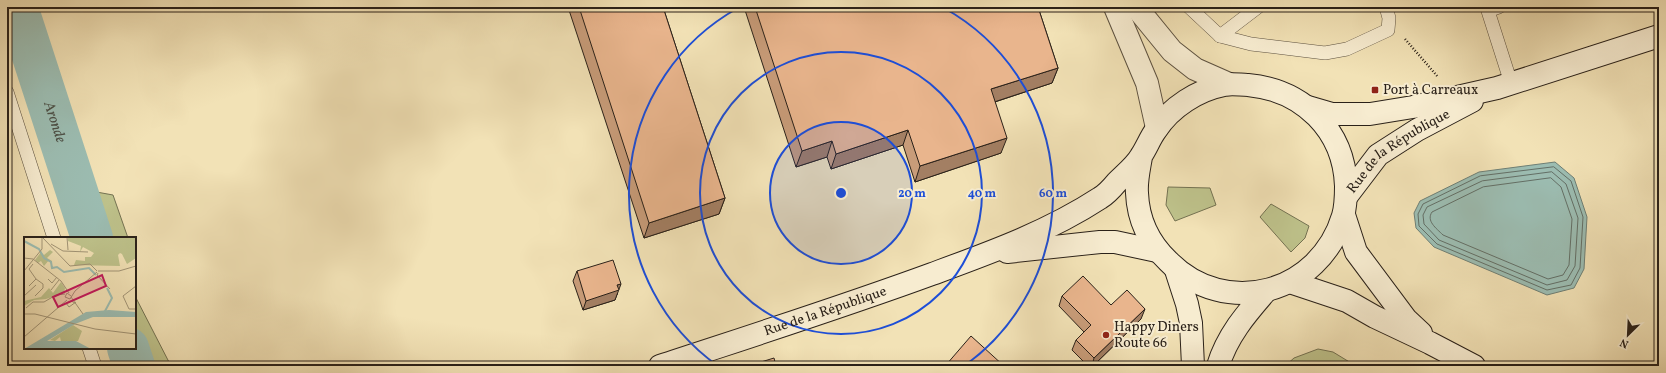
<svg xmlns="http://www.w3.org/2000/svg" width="1666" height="373" viewBox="0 0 1666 373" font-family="Vollkorn,serif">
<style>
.green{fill:#bec28b;stroke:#747252}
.water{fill:#9cbdb2;stroke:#6e7f75}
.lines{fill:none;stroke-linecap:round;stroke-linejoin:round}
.shore{stroke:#636f66;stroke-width:1}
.river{stroke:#9cbdb2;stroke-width:42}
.lane-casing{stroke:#5c5140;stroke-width:14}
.street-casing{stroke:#5c5140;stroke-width:24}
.secondary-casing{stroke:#2a2119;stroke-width:24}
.path{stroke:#2a2119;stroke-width:2.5;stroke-dasharray:1 2;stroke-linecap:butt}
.lane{stroke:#f7ecd0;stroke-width:13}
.street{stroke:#f7ecd0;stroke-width:22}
.secondary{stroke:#f7ecd0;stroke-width:22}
.wall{fill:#c89c79;stroke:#2a2119}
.shaded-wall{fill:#a37f63;stroke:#2a2119}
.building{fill:#e9b58d;stroke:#2a2119}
.ring{fill:none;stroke:#1d4ed8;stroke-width:2}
.poi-dot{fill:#8f2418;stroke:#f7ecd0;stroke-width:1.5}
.labels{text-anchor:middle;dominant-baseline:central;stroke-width:4;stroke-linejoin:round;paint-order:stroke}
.poi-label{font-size:14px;fill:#2a2119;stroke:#f7ecd0;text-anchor:start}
.street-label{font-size:14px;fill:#2a2119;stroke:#f7ecd0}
.water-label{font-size:15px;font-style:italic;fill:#4c5047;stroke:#f7ecd0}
.inset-river{fill:none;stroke:#9cbdb2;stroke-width:2}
.inset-road{fill:none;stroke:#a29577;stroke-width:1}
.view{fill:#c2185b;fill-opacity:0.15;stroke:#c2185b;stroke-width:2}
.inset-edge{fill:none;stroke:#2a2119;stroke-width:2}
.centre{fill:#1d4ed8;stroke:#f7ecd0;stroke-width:2}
.ring-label{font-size:12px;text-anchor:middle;font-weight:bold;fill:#1d4ed8;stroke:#f7ecd0;stroke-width:4;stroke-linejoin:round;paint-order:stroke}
</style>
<rect width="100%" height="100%" fill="#f2e2b6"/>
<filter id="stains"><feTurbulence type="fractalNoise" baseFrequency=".005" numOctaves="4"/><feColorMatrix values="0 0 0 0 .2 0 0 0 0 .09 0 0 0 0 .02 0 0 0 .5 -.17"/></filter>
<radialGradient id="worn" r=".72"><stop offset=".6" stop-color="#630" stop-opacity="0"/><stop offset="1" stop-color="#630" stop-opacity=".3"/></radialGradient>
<!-- green -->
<g class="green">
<path d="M1168,187L1210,188L1216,205L1175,221L1166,205Z"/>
<path d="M91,191L113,195L128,238H73L67,214L78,193Z"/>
<path d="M1271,204L1309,226L1305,238L1291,252L1260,217Z"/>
<path d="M135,296L171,366H147L146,361L135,347Z"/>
<path d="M1318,349L1333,352L1356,366H1285L1294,358Z"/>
</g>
<!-- water -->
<path class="water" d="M1555,162L1574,178L1587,217L1584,269L1574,288L1547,295L1434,247L1416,228L1414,213L1420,201L1479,172Z"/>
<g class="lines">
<!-- shore -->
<g class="shore">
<path d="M1554,167L1571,181L1583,217L1580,268L1571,285L1547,290L1437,244L1419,226L1418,214L1423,204L1480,176Z"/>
<path d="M1552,172L1566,184L1578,218L1575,266L1567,280L1547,285L1439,240L1424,224L1423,215L1427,207L1482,181Z"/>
<path d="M1551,178L1561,187L1572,219L1569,265L1563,275L1548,279L1443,235C1436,228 1426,221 1432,212L1483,187Z"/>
</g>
<!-- river -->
<g class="river">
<path id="s1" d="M17,7L92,238"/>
<path d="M128,348L134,366"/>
</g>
<!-- lane casing -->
<g class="lane-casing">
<g id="lane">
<path d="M1189,7L1220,36L1251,44L1325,53L1347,49L1388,30L1389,18L1386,7"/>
<path d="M1499,7L1488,11L1511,83"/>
<path d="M1220,36L1258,7"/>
<path d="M7,92L54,238"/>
<path d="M89,348L95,366"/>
</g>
</g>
<!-- street casing -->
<g class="street-casing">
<g id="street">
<path d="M1115,7L1147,83L1157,128"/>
<path d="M1136,7L1172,51L1195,69L1229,84"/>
</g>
</g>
<!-- secondary casing -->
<g class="secondary-casing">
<g id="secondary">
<path d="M1308,107L1332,114H1370L1413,107L1497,88L1659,36"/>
<path id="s2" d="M1346,197L1378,155L1417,130L1472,101"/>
<path d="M1344,215L1356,252L1406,319L1421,333"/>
<path d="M1007,252L1100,242H1115L1157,251"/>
<path d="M1176,270L1187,304L1191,323L1193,366"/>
<path d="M1290,282L1347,301L1375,317L1430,343L1474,366"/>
<path id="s3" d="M660,366C751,336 842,307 932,274C989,253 1048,232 1100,198C1107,194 1112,188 1117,182C1125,174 1136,165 1141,156C1147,147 1150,138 1156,130C1171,107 1198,90 1224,85C1232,83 1240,85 1248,85C1303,90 1344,130 1346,186C1346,196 1346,206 1343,216C1320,293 1226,320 1168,261C1149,243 1138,219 1137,193C1136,181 1139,169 1141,157"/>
<path d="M1218,366C1227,336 1246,314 1266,291"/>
</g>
</g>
<!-- path -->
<path class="path" d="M1405,39L1438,77"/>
<!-- lane -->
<use href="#lane" class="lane"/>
<!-- street -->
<use href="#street" class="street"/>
<!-- secondary -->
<use href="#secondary" class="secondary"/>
</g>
<!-- wall -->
<g class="wall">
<path d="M568,7H663L725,198L719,214L644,238Z"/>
<path d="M744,7H1038L1058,68L1052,83L995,102L1001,153L915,182L903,145L831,169L827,157L796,167Z"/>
<path d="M577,271L618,294H617L615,300L583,310L573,281Z"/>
<path d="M1062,296L1111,305L1141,319L1093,366H1088L1072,350L1076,340L1084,332L1059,306Z"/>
</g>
<!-- shaded-wall -->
<g class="shaded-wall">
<path d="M1058,68L1052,83L985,105L991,89Z"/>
<path d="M908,130L903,145L831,169L836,154Z"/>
<path d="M1007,138L1001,153L915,182L920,166Z"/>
<path d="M832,141L827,157L796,167L802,151Z"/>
<path d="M725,198L719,214L644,238L649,223Z"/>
<path d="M621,284L615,300L583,310L586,301L617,285Z"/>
<path d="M1145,309L1141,319L1093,366H1092L1094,358Z"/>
</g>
<!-- building -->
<g class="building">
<path d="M579,7H663L725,198L649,223Z"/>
<path d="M755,7H1038L1058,68L991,89L1007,138L920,166L908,130L836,154L832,141L802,151Z"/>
<path d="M613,260L621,284L617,285L619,290L586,301L577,271Z"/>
<path d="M1083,276L1111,305L1127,290L1145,309L1094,358L1076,340L1091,325L1062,296Z"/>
<path d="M971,336L1004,366H947L946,365Z"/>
<path d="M774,358L776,366H748Z"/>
</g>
<!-- distance rings -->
<circle cx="841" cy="193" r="71" fill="#1d4ed8" fill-opacity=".12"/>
<g class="ring">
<circle cx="841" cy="193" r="71"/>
<circle cx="841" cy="193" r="141"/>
<path d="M718 366A212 212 0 0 1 738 8M944 8A212 212 0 0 1 964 366"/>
</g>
<!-- markers -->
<g class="poi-dot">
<rect x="1371" y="86" width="8" height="8" rx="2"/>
<circle cx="1106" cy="335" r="4"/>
</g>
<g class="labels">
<!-- poi labels -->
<g class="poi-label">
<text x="1383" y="90">Port à Carreaux</text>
<text x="1114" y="327">Happy Diners<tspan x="1114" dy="16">Route 66</tspan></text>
</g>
<!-- street labels -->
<g class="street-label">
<text stroke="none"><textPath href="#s2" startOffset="71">Rue de la République</textPath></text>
<text stroke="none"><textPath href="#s3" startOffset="174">Rue de la République</textPath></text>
</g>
<!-- water labels -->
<g class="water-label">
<text stroke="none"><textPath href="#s1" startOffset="121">Aronde</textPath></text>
</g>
</g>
<!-- overview -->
<g transform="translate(24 237)">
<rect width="112" height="112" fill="#f2e2b6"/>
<path d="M44,0H112V21L103,27L98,17L96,16L94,18L96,29L50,28L52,23L61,24V20H67L70,16L59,10L56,15L57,9L44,4ZM26,13L29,15L23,21L28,24V29L25,23L20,29L17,24L14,26L11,23L17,15L20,18ZM37,45L41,51L40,56L22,62L10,63L0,69V64L17,60L25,51L29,56ZM49,88L58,94L54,104H37L36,100L31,104L26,103Z" fill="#bec28b"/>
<path d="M85,73L112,75V80H69L51,87L23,104H52L67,112H0L62,75Z" fill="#9cbdb2"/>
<path class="inset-river" d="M0,4L15,12L20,21L27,25L28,31L33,30L40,35L65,31L72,38M80,76L88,61L83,51"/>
<path class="inset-road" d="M18,0L46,29L66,27L73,34M43,0L44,13M27,7L39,14L64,15M0,21L9,22L37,44L45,56M9,27L5,32L12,42M0,34L18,12V0M74,34H95L112,29M74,36L73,38L86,52M24,42L28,46L33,40M5,49L12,42L19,47V51L11,59M112,49L99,59L105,72H112M27,53L35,43M0,59L12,48M47,59L43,56L41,60L46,62L51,54L73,35M47,60L59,77M51,66L47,64L42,66L45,70L52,65M2,71L9,65H20L32,58L41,57M0,77H11L71,92L112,97M0,100L43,63"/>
<path class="view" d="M78,38L82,49L34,70L29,60Z"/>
<rect width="112" height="112" class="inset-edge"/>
</g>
<circle cx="841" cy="193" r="6" class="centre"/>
<g class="ring-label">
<text x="912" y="197">20 m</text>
<text x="982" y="197">40 m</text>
<text x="1053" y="197">60 m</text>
</g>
<!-- margin -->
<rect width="1666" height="373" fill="none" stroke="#f2e2b6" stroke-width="24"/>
<rect x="8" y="8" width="1650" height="357" fill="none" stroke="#2a2119" stroke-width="2"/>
<rect x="12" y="12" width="1642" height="349" fill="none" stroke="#2a2119"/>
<!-- north arrow -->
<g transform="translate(1628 335) rotate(204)" stroke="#f7ecd0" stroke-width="3" paint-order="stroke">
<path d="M0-3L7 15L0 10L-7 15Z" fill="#2a2119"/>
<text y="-6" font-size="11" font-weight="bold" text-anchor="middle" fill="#2a2119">N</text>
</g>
<rect width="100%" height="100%" filter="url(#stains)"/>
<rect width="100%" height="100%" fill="url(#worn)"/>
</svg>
